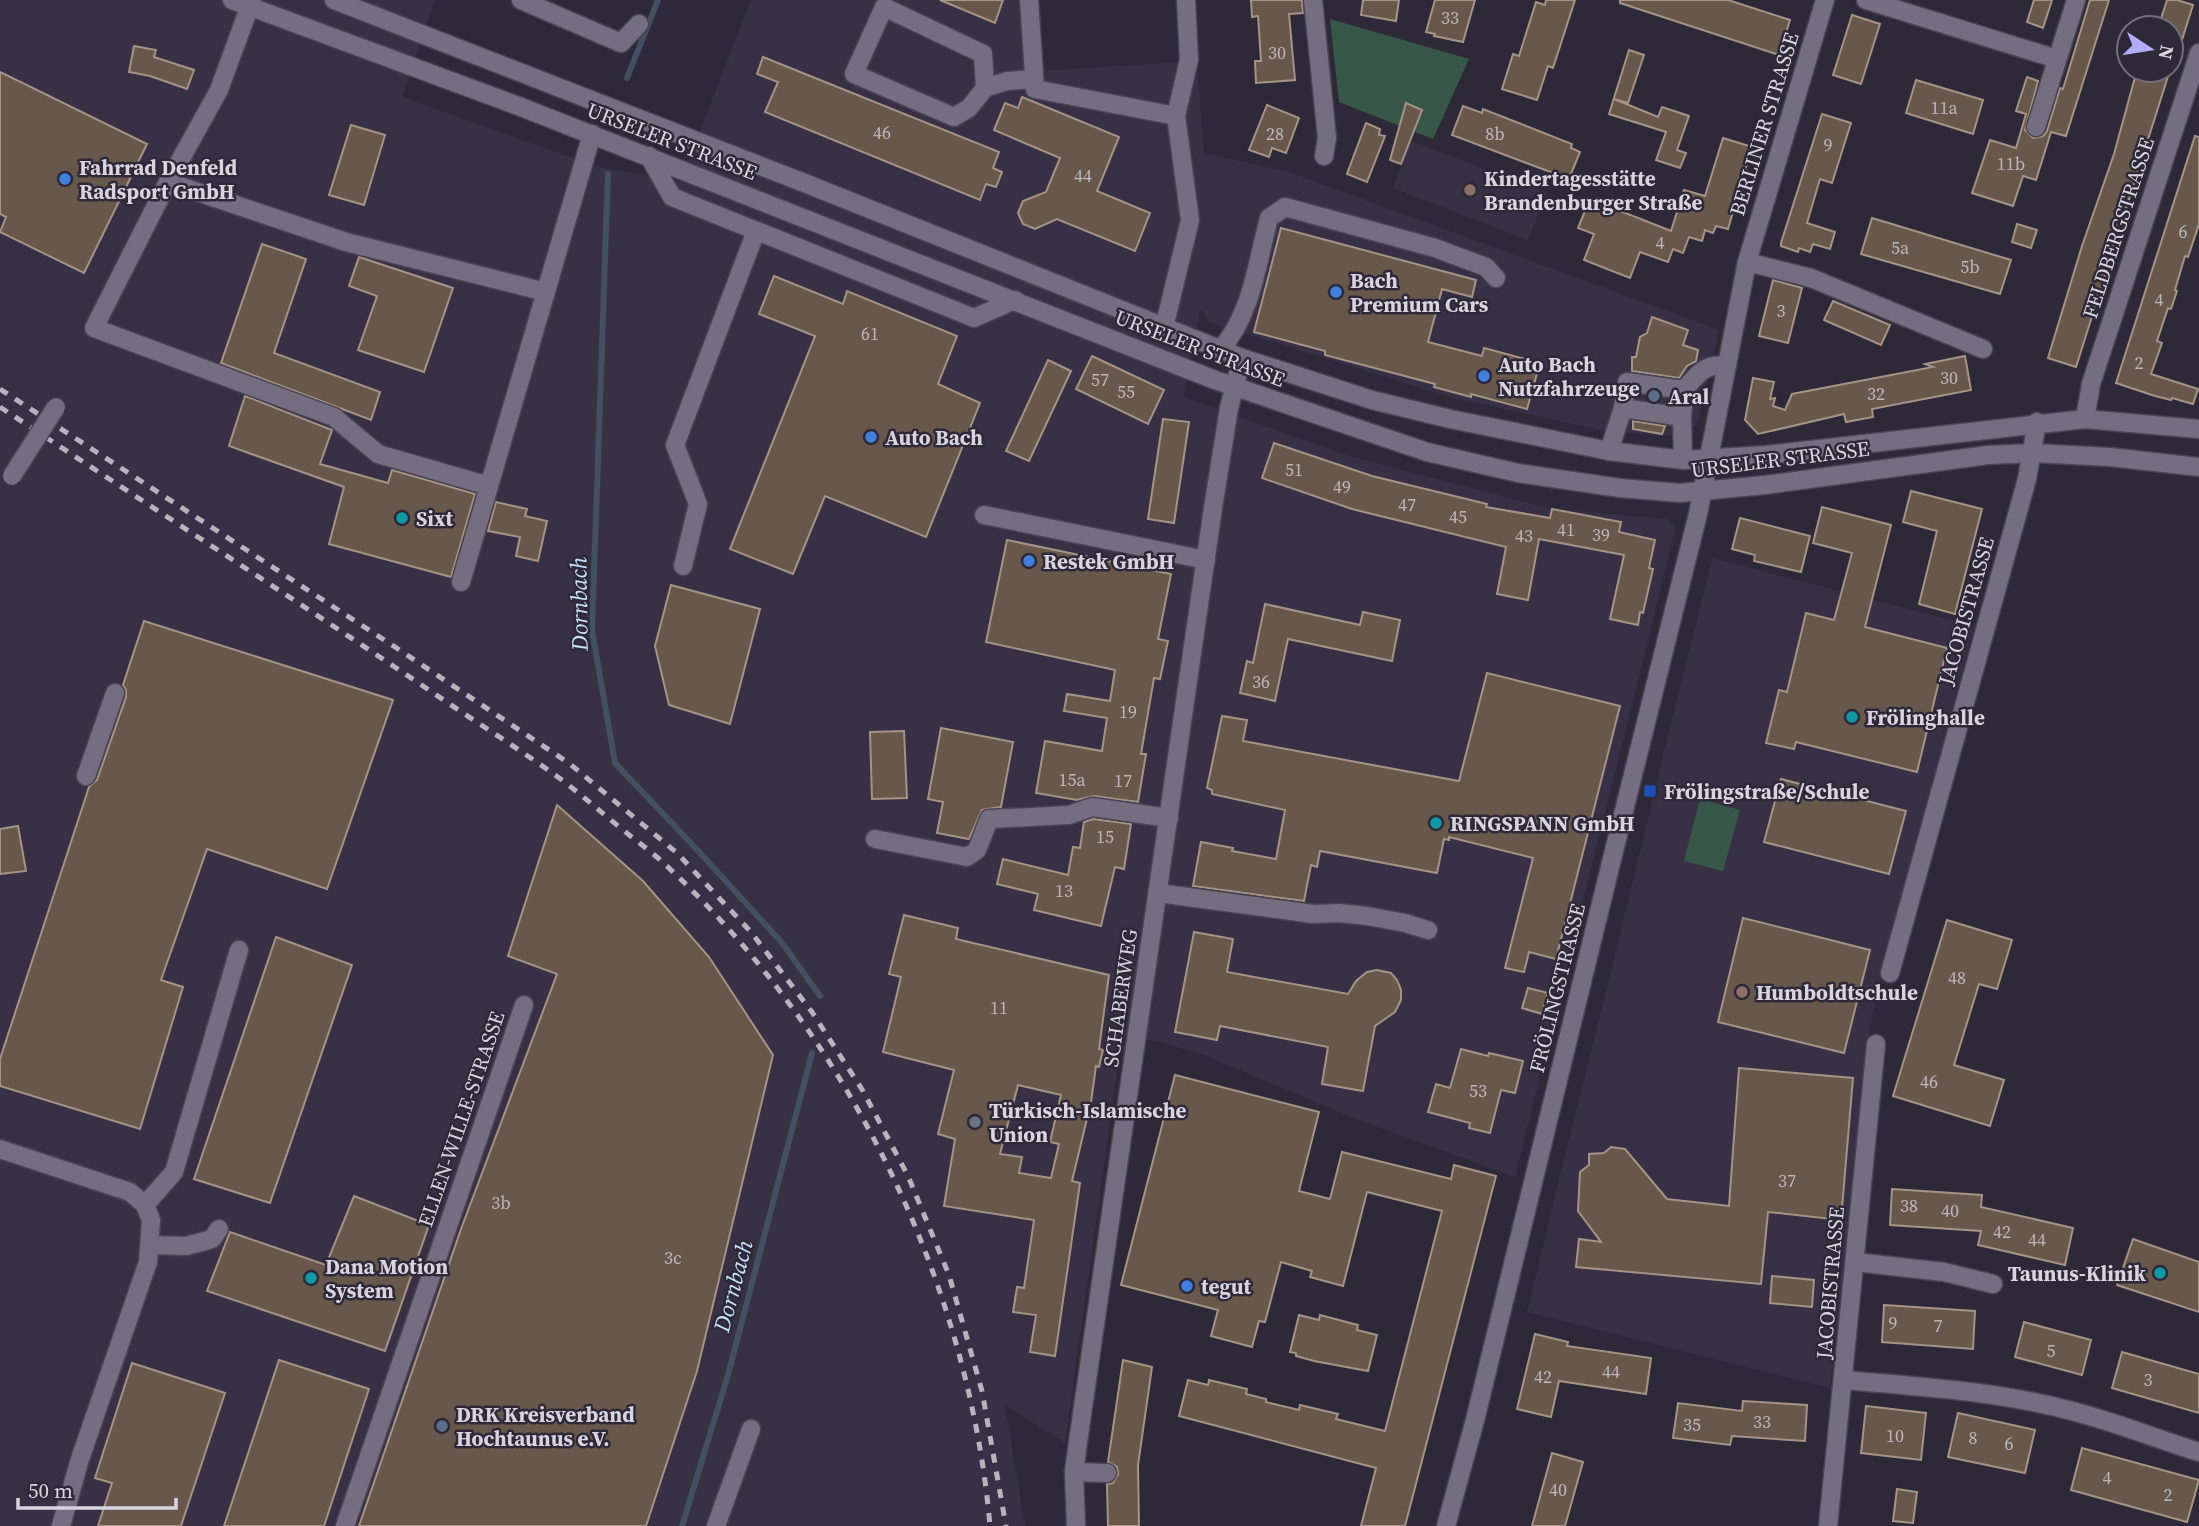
<svg xmlns="http://www.w3.org/2000/svg" width="2199" height="1526" viewBox="0 0 2199 1526" font-family="'Source Serif 4',serif">
<style>
.built{fill:#383146}
.green{fill:#375749}
.lines{fill:none;stroke-linecap:round;stroke-linejoin:round}
.stream{stroke:#425061;stroke-width:6}
.building{fill:#68584b;stroke:#a59386;stroke-width:2;fill-rule:evenodd}
.minor-casing{stroke:#494451;stroke-width:21}
.minor{stroke:#746e80;stroke-width:18}
.rail{stroke:#b8b3bf;stroke-width:5;stroke-dasharray:9 9;stroke-linecap:butt}
.minor-bridge-casing{stroke:#494451;stroke-width:21;stroke-linecap:butt}
.minor-bridge{stroke:#746e80;stroke-width:18}
.shop-dot{fill:#3f7fe0;stroke:#2e2938;stroke-width:2.5}
.education-dot{fill:#8d6e63;stroke:#2e2938;stroke-width:2.5}
.service-dot{fill:#5c6f8a;stroke:#2e2938;stroke-width:2.5}
.culture-dot{fill:#0f9aa8;stroke:#2e2938;stroke-width:2.5}
.transit-dot{fill:#1a4fb4;stroke:#2e2938;stroke-width:2.5}
.worship-dot{fill:#6b7280;stroke:#2e2938;stroke-width:2.5}
.labels{text-anchor:middle;dominant-baseline:central;stroke-width:5;stroke-linejoin:round;paint-order:stroke}
.number-label{font-size:18px;fill:#bdb6bb}
.street-label{font-size:21px;fill:#d9d5e0;stroke:#2e2938}
.poi-label{font-size:21px;font-weight:bold;fill:#d9d5e0;stroke:#2e2938;text-anchor:start}
.water-label{font-size:23px;font-style:italic;fill:#c5e2fd;stroke:#2e2938}
</style>
<rect width="100%" height="100%" fill="#2e2938"/>
<!-- built -->
<g class="built">
<path d="M0,0H435L402,97L595,166L680,182L751,0H1037L1039,71L1183,62L1197,66L1204,153L1289,172L1719,330L1698,421L1693,429L1679,435L1662,436L1596,429L1450,397L1231,329L1209,322L1201,309L1183,397L1352,457L1552,509L1667,519L1674,524L1675,529L1515,1177L1356,1119L1204,1055L1157,1041L1122,1037L1065,1443L1005,1405L1025,1526H0Z"/>
<path d="M1411,141L1547,193L1528,240L1393,188Z"/>
<path d="M1712,558L1974,626L1886,955L1870,1028L1830,1388L1527,1312Z"/>
</g>
<!-- green -->
<g class="green">
<path d="M1330,19L1469,59L1433,139L1339,102Z"/>
<path d="M1700,799L1740,810L1723,871L1684,861Z"/>
</g>
<g class="lines">
<!-- stream -->
<g class="stream">
<path d="M627,78L658,0"/>
<path d="M608,174L592,630L615,763L703,856L783,944L820,996"/>
<path d="M682,1526L728,1375L812,1053"/>
</g>
</g>
<!-- building -->
<g class="building">
<path d="M940,0H1003L995,23Z"/>
<path d="M1251,0H1302L1303,13L1289,14L1295,80L1256,83L1255,61H1261L1258,16L1252,17Z"/>
<path d="M1363,0H1399L1396,21L1361,15Z"/>
<path d="M1435,0H1475L1463,42L1434,36L1435,34L1426,32Z"/>
<path d="M1546,0H1575L1553,68L1548,66L1537,100L1502,89L1513,54L1519,56L1536,2L1545,5Z"/>
<path d="M1620,0H1728L1790,20L1779,55L1620,3Z"/>
<path d="M2034,0H2052L2043,28L2027,22Z"/>
<path d="M2090,0H2109L2066,136L2051,132L2036,180L2023,176L2013,206L1972,193L1990,140L2016,148L2026,114L2016,111L2027,77L2038,81L2025,130L2033,138L2043,136L2047,131L2060,88L2063,89Z"/>
<path d="M2167,0H2177L2193,5L2175,62H2171V28H2158Z"/>
<path d="M1852,15L1880,24L1861,84L1833,75Z"/>
<path d="M134,46L156,50L154,57L194,70L187,89L150,76L129,72Z"/>
<path d="M1629,50L1644,55L1628,103L1614,99L1658,117L1662,107L1689,116L1677,150L1686,153L1680,168L1656,160L1666,132L1609,114Z"/>
<path d="M763,57L999,152L993,168L1002,172L996,187L986,184L980,200L765,112L778,82L757,74Z"/>
<path d="M2137,70H2170L2076,367L2048,358L2082,246L2114,154Z"/>
<path d="M0,72L147,144L84,273L0,232L6,217L0,214Z"/>
<path d="M1916,80L1983,100L1973,134L1906,113Z"/>
<path d="M1022,97L1119,137L1097,191L1150,213L1135,251L1057,219L1035,229L1023,224L1018,213L1023,201L1046,192L1060,158L994,130L1005,103L1018,108Z"/>
<path d="M1406,103L1422,110L1401,164L1390,160Z"/>
<path d="M1267,105L1299,118L1286,153L1272,148L1269,157L1249,150Z"/>
<path d="M1463,106L1482,113L1483,109L1572,144L1571,148L1580,152L1569,179L1452,135Z"/>
<path d="M1822,114L1851,123L1832,183L1820,179L1807,223L1835,232L1830,249L1813,244L1810,252L1799,248L1798,252L1781,246V243Z"/>
<path d="M1366,123L1380,129L1379,135L1385,136L1367,182L1347,174Z"/>
<path d="M351,125L385,135L364,205L329,195Z"/>
<path d="M2195,136L2199,137V224L2188,257L2185,256L2175,290L2177,291L2171,309L2168,308L2157,341L2162,343L2151,374L2198,389L2193,404L2172,398L2171,400L2155,396L2116,383Z"/>
<path d="M1723,138L1752,147L1728,229L1716,226L1713,233L1705,230L1702,241L1689,237L1683,253L1673,249L1668,262L1640,252L1630,278L1584,260L1594,234L1578,228L1590,199L1671,231L1684,190L1705,196Z"/>
<path d="M1872,218L2011,260L2000,294L1861,254Z"/>
<path d="M2017,224L2037,230L2031,248L2012,242Z"/>
<path d="M1281,228L1476,280L1472,297L1442,289L1428,342L1482,356L1484,348L1540,363L1527,409L1471,394V397L1434,387L1435,384L1325,355V351L1254,332Z"/>
<path d="M262,244L306,259L274,353L380,392L371,420L221,363Z"/>
<path d="M359,257L453,288L424,372L358,350L377,296L349,286Z"/>
<path d="M774,276L843,304L847,291L957,336L938,384L980,403L926,537L825,496L793,574L730,549L815,336L759,314Z"/>
<path d="M1773,280L1802,288L1788,343L1759,336Z"/>
<path d="M1833,301L1890,325L1881,345L1824,320Z"/>
<path d="M1652,317L1688,330L1683,345L1698,350L1696,361L1687,366L1679,378L1632,371V357H1636L1640,337L1647,333Z"/>
<path d="M1092,356L1164,390L1148,424L1076,389Z"/>
<path d="M1965,356L1971,390L1872,409L1873,417L1846,422L1844,414L1758,434L1745,420L1753,378L1774,382L1770,399L1775,398L1773,406L1785,410L1792,394L1933,367L1925,364Z"/>
<path d="M1048,360L1071,371L1029,461L1006,451Z"/>
<path d="M245,396L332,430L320,464L388,483L392,470L475,494L451,577L329,544L344,487L229,446Z"/>
<path d="M1163,419L1189,422L1174,523L1148,519Z"/>
<path d="M1633,421L1665,426L1662,434L1633,429Z"/>
<path d="M1274,443L1372,476L1487,504L1486,507L1550,518L1552,509L1621,522L1619,532L1655,540L1649,568L1653,569L1643,613L1640,612L1638,625L1610,619L1624,555L1539,539L1528,600L1497,594L1506,547L1352,509L1262,478Z"/>
<path d="M1911,491L1982,509L1955,614L1919,604L1937,531L1903,522Z"/>
<path d="M496,502L527,509L525,516L547,521L538,561L516,556L520,537L488,531Z"/>
<path d="M1822,507L1891,525L1865,627L1947,648L1917,772L1796,742L1794,749L1766,743L1779,690L1787,692L1806,613L1834,620L1852,553L1813,543Z"/>
<path d="M1740,518L1810,536L1801,572L1754,561L1755,555L1732,549Z"/>
<path d="M1007,540L1171,574L1158,639L1168,641L1160,679L1154,678L1141,754H1146L1138,802L1094,796L1077,800L1036,793L1045,741L1102,751L1107,718L1064,711L1067,694L1110,701L1115,670L986,642Z"/>
<path d="M671,585L760,609L730,724L669,705L655,646Z"/>
<path d="M1265,604L1360,625L1363,612L1400,620L1392,661L1288,639L1275,701L1240,693L1247,661L1253,663Z"/>
<path d="M144,621L393,700L327,889L207,849L161,980L183,987L140,1129L0,1086V1059L89,787L97,780L126,697V690L123,685Z"/>
<path d="M1487,673L1620,706L1556,959L1529,952L1524,972L1505,968L1533,858L1449,837V840L1444,839L1437,873L1320,851L1317,867L1311,865L1304,901L1193,886L1201,842L1233,848L1232,851L1276,859L1285,810L1212,794V790L1207,788L1222,716L1247,720L1243,741L1459,781Z"/>
<path d="M941,728L1013,742L1001,807L982,810L969,839L937,833L943,802L928,799Z"/>
<path d="M904,731L907,798L872,799L870,732Z"/>
<path d="M1781,779L1906,811L1889,874L1764,842Z"/>
<path d="M557,805L643,881L709,957L773,1055L697,1371L646,1526H359L461,1229L557,974L508,956Z"/>
<path d="M1093,819L1131,824L1124,869L1115,867L1101,926L1034,910L1038,894L997,884L1003,859L1068,875L1073,847L1080,848L1084,822Z"/>
<path d="M18,826L26,871L0,874V829Z"/>
<path d="M904,915L958,928L956,939L1109,975L1099,1049L1103,1050L1099,1067L1096,1066L1091,1102L1072,1181L1080,1183L1055,1356L1030,1352L1036,1315L1013,1312L1017,1287L1024,1288L1034,1220L944,1206L955,1139L938,1134L954,1070L883,1052L901,977L889,974ZM1018,1085L1061,1095L1050,1142L1059,1144L1051,1178L1019,1173L1022,1157L1000,1154Z"/>
<path d="M1743,918L1870,950L1844,1053L1718,1022Z"/>
<path d="M1947,920L2012,940L1997,989L1979,984L1954,1065L2004,1080L1990,1126L1893,1096Z"/>
<path d="M1194,932L1233,939L1227,972L1348,994L1356,981L1367,972L1377,970L1391,973L1397,980L1401,990V1000L1395,1012L1375,1026L1363,1091L1322,1084L1328,1047L1220,1026L1217,1040L1175,1032Z"/>
<path d="M276,937L352,965L270,1203L194,1179Z"/>
<path d="M1528,988L1548,993L1542,1014L1522,1008Z"/>
<path d="M1461,1049L1488,1056L1489,1053L1523,1061L1515,1093L1501,1090L1490,1133L1469,1128L1470,1123L1428,1112L1436,1084L1450,1088Z"/>
<path d="M1739,1068L1853,1078L1841,1220L1768,1212L1761,1284L1576,1267L1579,1239L1601,1242L1578,1211L1580,1172L1589,1165V1154L1604,1153L1611,1147L1625,1149L1667,1199L1729,1206Z"/>
<path d="M1175,1075L1319,1112L1299,1191L1330,1199L1342,1152L1451,1179L1454,1165L1496,1176L1405,1526H1361L1376,1468L1179,1416L1188,1380L1208,1385L1209,1380L1247,1389L1246,1394L1266,1399V1402L1299,1410L1300,1405L1338,1414L1336,1419L1385,1431L1442,1211L1367,1192L1343,1286L1310,1277L1312,1271L1281,1262L1265,1322L1259,1321L1252,1347L1211,1336L1218,1310L1121,1285Z"/>
<path d="M1892,1189L1982,1195L1981,1207L2073,1228L2065,1265L1978,1245L1981,1231L1890,1225Z"/>
<path d="M354,1196L429,1225L385,1351L207,1291L230,1232L326,1265Z"/>
<path d="M2133,1239L2199,1262V1312L2117,1285Z"/>
<path d="M1772,1276L1814,1280L1812,1307L1770,1303Z"/>
<path d="M1884,1305L1975,1311L1973,1349L1882,1342Z"/>
<path d="M1299,1315L1319,1320L1320,1315L1358,1325L1357,1330L1377,1335L1368,1371L1314,1361L1296,1356V1353L1290,1352Z"/>
<path d="M2024,1322L2091,1340L2082,1375L2015,1357Z"/>
<path d="M1535,1334L1568,1342L1567,1346L1651,1358L1646,1394L1559,1381L1551,1417L1517,1409Z"/>
<path d="M2122,1352L2199,1374V1413L2112,1388Z"/>
<path d="M279,1360L369,1389L324,1526H224Z"/>
<path d="M1123,1360L1152,1367L1138,1465L1139,1526H1108L1107,1484L1113,1483L1118,1474L1117,1467L1108,1462Z"/>
<path d="M132,1363L225,1393L181,1526H98L112,1483L95,1478Z"/>
<path d="M1743,1401L1807,1405L1805,1441L1732,1436L1730,1445L1673,1438L1678,1403L1742,1411Z"/>
<path d="M1866,1406L1926,1413L1921,1460L1861,1453Z"/>
<path d="M1958,1413L2035,1430L2025,1473L1948,1457Z"/>
<path d="M2082,1448L2199,1480L2187,1522L2071,1490Z"/>
<path d="M1552,1453L1583,1462L1565,1526H1532Z"/>
<path d="M1897,1489L1917,1492L1913,1523L1893,1521Z"/>
</g>
<g class="lines">
<!-- minor casing -->
<g class="minor-casing">
<g id="minor">
<path d="M232,0L521,107L1215,380L1427,452L1518,473L1620,488L1680,493L1765,485L1988,455L2033,453L2110,457L2199,467"/>
<path d="M252,0L219,90L168,182L94,328L334,417L378,454L489,486"/>
<path d="M334,0L807,184L1242,358L1372,400L1450,419L1609,451L1683,460L1766,455L2085,419L2199,429"/>
<path d="M521,0L621,43L639,24"/>
<path d="M1029,0L1035,89L1176,116L1190,220L1164,328"/>
<path d="M1313,0L1327,138L1324,156"/>
<path d="M1866,0L2057,59"/>
<path d="M985,88L983,54L884,7L854,74L954,117L969,108L985,88L1007,81L1034,79"/>
<path d="M1176,116L1189,59L1186,0"/>
<path d="M2036,127L2076,0"/>
<path d="M649,156L672,197L974,318L1015,300"/>
<path d="M168,182L346,242L546,292"/>
<path d="M1747,262L1811,278L1983,349"/>
<path d="M1220,350C1252,315 1257,262 1269,218L1285,207L1435,248L1486,267L1496,278"/>
<path d="M1684,390C1698,374 1704,363 1727,366"/>
<path d="M1623,408L1627,382L1684,390L1682,417"/>
<path d="M2085,419L2091,384L2199,53"/>
<path d="M1609,451L1623,408L1682,417L1683,460"/>
<path d="M984,515L1206,560"/>
<path d="M683,566L698,504L675,445L756,231"/>
<path d="M461,582L592,134"/>
<path d="M86,776L115,693"/>
<path d="M875,839L967,857L977,850L989,819L1069,815L1092,807L1169,818"/>
<path d="M1158,893L1313,914L1339,913L1367,916L1405,923L1428,930"/>
<path d="M1890,973L2027,479L2037,422"/>
<path d="M0,1149L130,1192L145,1205L151,1220L148,1262L80,1459L61,1526"/>
<path d="M145,1205L174,1172L239,950"/>
<path d="M150,1245L186,1246L212,1239L219,1229"/>
<path d="M1855,1262L1944,1272L1993,1284"/>
<path d="M1844,1380C1921,1387 1997,1391 2072,1411C2115,1422 2157,1439 2199,1452"/>
<path d="M1074,1472L1107,1473"/>
<path d="M345,1526L524,1005"/>
<path d="M716,1526L751,1429"/>
<path d="M1076,1526L1074,1472L1078,1442L1213,508L1229,408L1242,358"/>
<path d="M1446,1526L1475,1420L1610,867L1698,514L1747,262L1825,0"/>
<path d="M1828,1526L1876,1044"/>
</g>
</g>
<!-- minor -->
<use href="#minor" class="minor"/>
<!-- rail -->
<g class="rail">
<path d="M0,389L398,649L570,764L677,853L751,932L812,1012L863,1091L908,1176L949,1275L982,1391L1006,1526"/>
<path d="M0,407C142,501 285,593 426,688C471,719 518,748 562,780C583,796 602,813 623,830C639,843 656,855 671,870C849,1037 969,1283 990,1526"/>
</g>
<!-- minor-bridge casing -->
<g class="minor-bridge-casing">
<path id="minor-bridge" d="M12,476L56,407"/>
</g>
<!-- minor-bridge -->
<use href="#minor-bridge" class="minor-bridge"/>
</g>
<!-- markers -->
<g class="shop-dot">
<circle cx="65" cy="179" r="7"/>
<circle cx="1336" cy="292" r="7"/>
<circle cx="1484" cy="376" r="7"/>
<circle cx="871" cy="437" r="7"/>
<circle cx="1029" cy="561" r="7"/>
<circle cx="1187" cy="1286" r="7"/>
</g>
<g class="education-dot">
<circle cx="1470" cy="190" r="7"/>
<circle cx="1742" cy="992" r="7"/>
</g>
<g class="service-dot">
<circle cx="1654" cy="396" r="7"/>
<circle cx="442" cy="1426" r="7"/>
</g>
<g class="culture-dot">
<circle cx="402" cy="518" r="7"/>
<circle cx="1852" cy="717" r="7"/>
<circle cx="1436" cy="823" r="7"/>
<circle cx="2160" cy="1273" r="7"/>
<circle cx="311" cy="1278" r="7"/>
</g>
<rect class="transit-dot" x="1643" y="784" width="14" height="14" rx="3.5"/>
<circle class="worship-dot" cx="975" cy="1122" r="7"/>
<g class="labels">
<!-- number labels -->
<g class="number-label">
<text x="1450" y="17">33</text>
<text x="1277" y="52">30</text>
<text x="1944" y="107">11a</text>
<text x="882" y="132">46</text>
<text x="1275" y="133">28</text>
<text x="1495" y="133">8b</text>
<text x="1828" y="144">9</text>
<text x="2011" y="163">11b</text>
<text x="1083" y="175">44</text>
<text x="2183" y="231">6</text>
<text x="1660" y="242">4</text>
<text x="1900" y="247">5a</text>
<text x="1970" y="266">5b</text>
<text x="2159" y="299">4</text>
<text x="1781" y="310">3</text>
<text x="870" y="333">61</text>
<text x="2139" y="362">2</text>
<text x="1949" y="377">30</text>
<text x="1100" y="379">57</text>
<text x="1126" y="391">55</text>
<text x="1876" y="393">32</text>
<text x="1294" y="469">51</text>
<text x="1342" y="486">49</text>
<text x="1407" y="504">47</text>
<text x="1458" y="516">45</text>
<text x="1566" y="529">41</text>
<text x="1601" y="534">39</text>
<text x="1524" y="535">43</text>
<text x="1261" y="681">36</text>
<text x="1128" y="711">19</text>
<text x="1072" y="779">15a</text>
<text x="1123" y="780">17</text>
<text x="1105" y="836">15</text>
<text x="1064" y="890">13</text>
<text x="1957" y="977">48</text>
<text x="999" y="1007">11</text>
<text x="1929" y="1081">46</text>
<text x="1478" y="1090">53</text>
<text x="1787" y="1180">37</text>
<text x="501" y="1202">3b</text>
<text x="1909" y="1205">38</text>
<text x="1950" y="1210">40</text>
<text x="2002" y="1231">42</text>
<text x="2037" y="1239">44</text>
<text x="673" y="1257">3c</text>
<text x="1893" y="1322">9</text>
<text x="1938" y="1325">7</text>
<text x="2051" y="1350">5</text>
<text x="1611" y="1371">44</text>
<text x="1543" y="1376">42</text>
<text x="2148" y="1379">3</text>
<text x="1762" y="1421">33</text>
<text x="1692" y="1424">35</text>
<text x="1895" y="1435">10</text>
<text x="1973" y="1437">8</text>
<text x="2009" y="1443">6</text>
<text x="2107" y="1477">4</text>
<text x="1558" y="1489">40</text>
<text x="2168" y="1494">2</text>
</g>
<!-- street labels -->
<g class="street-label">
<text transform="translate(1764 124) rotate(-73)">BERLINER STRASSE</text>
<text transform="translate(672 141) rotate(21)">URSELER STRASSE</text>
<text transform="translate(2118 228) rotate(-72)">FELDBERGSTRASSE</text>
<text transform="translate(1200 348) rotate(21)">URSELER STRASSE</text>
<text transform="translate(1780 459) rotate(-7)">URSELER STRASSE</text>
<text transform="translate(1966 611) rotate(-74)">JACOBISTRASSE</text>
<text transform="translate(1557 988) rotate(-76)">FRÖLINGSTRASSE</text>
<text transform="translate(1120 998) rotate(-82)">SCHABERWEG</text>
<text transform="translate(461 1119) rotate(-71)">ELLEN-WILLE-STRASSE</text>
<text transform="translate(1830 1283) rotate(-85)">JACOBISTRASSE</text>
</g>
<!-- poi labels -->
<g class="poi-label">
<text x="79" y="167">Fahrrad Denfeld<tspan x="79" dy="24">Radsport GmbH</tspan></text>
<text x="1484" y="178">Kindertagesstätte<tspan x="1484" dy="24">Brandenburger Straße</tspan></text>
<text x="1350" y="280">Bach<tspan x="1350" dy="24">Premium Cars</tspan></text>
<text x="1498" y="364">Auto Bach<tspan x="1498" dy="24">Nutzfahrzeuge</tspan></text>
<text x="1668" y="396">Aral</text>
<text x="885" y="437">Auto Bach</text>
<text x="416" y="518">Sixt</text>
<text x="1043" y="561">Restek GmbH</text>
<text x="1866" y="717">Frölinghalle</text>
<text x="1664" y="791">Frölingstraße/Schule</text>
<text x="1450" y="823">RINGSPANN GmbH</text>
<text x="1756" y="992">Humboldtschule</text>
<text x="989" y="1110">Türkisch-Islamische<tspan x="989" dy="24">Union</tspan></text>
<text x="325" y="1266">Dana Motion<tspan x="325" dy="24">System</tspan></text>
<text x="2146" y="1273" text-anchor="end">Taunus-Klinik</text>
<text x="1201" y="1286">tegut</text>
<text x="456" y="1414">DRK Kreisverband<tspan x="456" dy="24">Hochtaunus e.V.</tspan></text>
</g>
<!-- water labels -->
<g class="water-label">
<text transform="translate(579 604) rotate(-91)">Dornbach</text>
<text transform="translate(733 1286) rotate(-75)">Dornbach</text>
</g>
</g>
<!-- north arrow -->
<g transform="translate(2150 49) rotate(102)"><circle r="33" fill="#2e2938" stroke="#726e7b" stroke-width="2"/>
<path d="M0-5L12 26L0 18L-12 26Z" fill="#b1adfa"/>
<text y="-10" font-size="19" font-weight="bold" text-anchor="middle" fill="#d9d5e0">N</text>
</g>
<!-- scale -->
<path d="M18 1498v10h158v-10" fill="none" stroke="#d9d5e0" stroke-width="3.5"/>
<text x="28" y="1498" font-size="21" fill="#d9d5e0" stroke="#2e2938" stroke-width="5" paint-order="stroke">50 m</text>
</svg>
